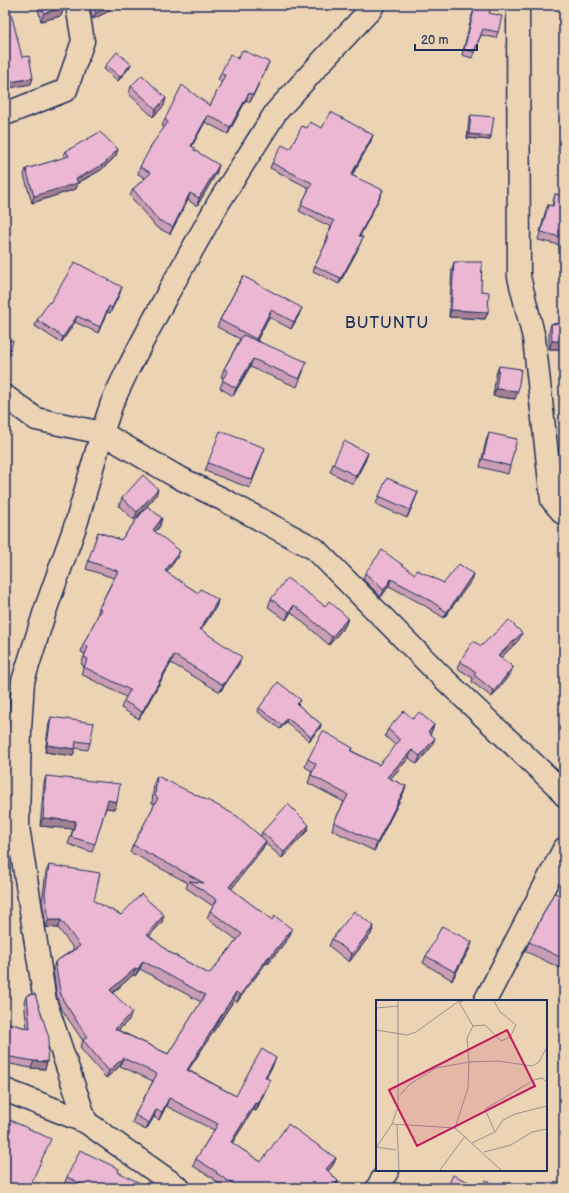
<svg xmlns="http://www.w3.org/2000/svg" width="569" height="1193" viewBox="0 0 569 1193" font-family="'Balsamiq Sans',sans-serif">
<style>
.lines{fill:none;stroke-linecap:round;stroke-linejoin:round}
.minor-casing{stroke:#1b2f5e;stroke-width:25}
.minor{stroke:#ecd3b4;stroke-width:22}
.wall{fill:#ca9db5;stroke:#1b2f5e;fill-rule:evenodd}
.shaded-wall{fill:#a48093;stroke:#1b2f5e}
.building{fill:#ebb7d2;stroke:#1b2f5e;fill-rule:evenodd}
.labels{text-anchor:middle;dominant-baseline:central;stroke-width:3;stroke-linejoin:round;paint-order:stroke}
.quarter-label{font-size:16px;letter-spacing:1px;fill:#1b2f5e;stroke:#ecd3b4}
.inset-road{fill:none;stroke:#989192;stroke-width:1}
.view{fill:#c2185b;fill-opacity:0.15;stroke:#c2185b;stroke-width:2}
.inset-edge{fill:none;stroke:#1b2f5e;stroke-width:2}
</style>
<rect width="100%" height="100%" fill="#ecd3b4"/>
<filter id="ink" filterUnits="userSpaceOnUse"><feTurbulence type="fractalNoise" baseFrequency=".025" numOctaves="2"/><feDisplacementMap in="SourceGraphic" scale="8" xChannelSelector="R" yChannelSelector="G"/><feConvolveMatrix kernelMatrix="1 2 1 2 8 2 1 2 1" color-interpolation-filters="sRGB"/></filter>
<g filter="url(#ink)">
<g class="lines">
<!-- minor casing -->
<g class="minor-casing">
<g id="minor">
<path d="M373,5L371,9L325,58L276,112L219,202L169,291L128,369L112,403L102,433L174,475L226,501L315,549L440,675L557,786L564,795"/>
<path d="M518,5L519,277L534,338L552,500L564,514"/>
<path d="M5,114L66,90L83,41L77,5"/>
<path d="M5,396L36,419L102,433L77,521L45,611L23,681L20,729L18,827L45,1001L86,1122"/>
<path d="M485,1001L564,849"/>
<path d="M5,1090L86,1122L179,1188"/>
<path d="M377,1188L388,1170"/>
</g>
</g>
<!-- minor -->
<use href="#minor" class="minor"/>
</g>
<!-- wall -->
<g class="wall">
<path d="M37,5H63L64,8L61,16L41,21Z"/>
<path d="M89,5H111L109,11L93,19Z"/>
<path d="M474,10L489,13L498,32L496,38L481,35L472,58L462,55L472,15Z"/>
<path d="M238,59L266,69L250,102L246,100L228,134L205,122L192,146L194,150L217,172L197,206L188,200L170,234L156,227L130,196L133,189L145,178L138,174L140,167L164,128L162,126L165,119L210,106L222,82L218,80L221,73Z"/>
<path d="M131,64L129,68L118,81L104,69L106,65Z"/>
<path d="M131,86L164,106L153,117L129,94Z"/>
<path d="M564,113V152L558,151Z"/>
<path d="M471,115L491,136L490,140L467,138L469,119Z"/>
<path d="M307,128H322L371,141L352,175L381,195L360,236L357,251L339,284L313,271L315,266L326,243L325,242L331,227L299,211L309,188L270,168L272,163L290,149Z"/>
<path d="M66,151L116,156L101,170L78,183L76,189L32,203L24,175L26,169L64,158L63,157Z"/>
<path d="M555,194L564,196V246L538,240L545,213L548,205L552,206Z"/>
<path d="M454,262L481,291L488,312L485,319L449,317L452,268Z"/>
<path d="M243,276L299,315L291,329L269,317L257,340L304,370L297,387L250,367L233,396L220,388L224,378L221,377L224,369L240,339L217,327L220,320Z"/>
<path d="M120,293L110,313L107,312L98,333L75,322L61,343L35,326L37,320L50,303Z"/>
<path d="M564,323V351H560V349H549V332L551,324Z"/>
<path d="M499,366L515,399L493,396L496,374Z"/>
<path d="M489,433L510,466L508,474L480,467L486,441Z"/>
<path d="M265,448L250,488L205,471L208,463Z"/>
<path d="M368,453L365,461L353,484L330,472L333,464Z"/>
<path d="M418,492L407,518L376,504L379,496Z"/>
<path d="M156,496L147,506L160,526L155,532L177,558L166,572L198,593L218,600L216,607L201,630L239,664L220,692L171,663L139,719L121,708L124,701L126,697L81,674L84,666L81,664L85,654L81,652L83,645L98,616H97L99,608L114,578L86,569L98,532L121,540L146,507L134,520L119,506L122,498Z"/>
<path d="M365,573L415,574L444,583L473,574L471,581L444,618L422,604L389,586L381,597L363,579Z"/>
<path d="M271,599L325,606L348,618L345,626L329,645L291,612L286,620L268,607Z"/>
<path d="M519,640L501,658L513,667L510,674L492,697L472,682L473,678L457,668L460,661L481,646Z"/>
<path d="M299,704L298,705L321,724L320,728L309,741L286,722L280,729L258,712L259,708Z"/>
<path d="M51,717L90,743L88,750L75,748L73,756L45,752L49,723Z"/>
<path d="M413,719L434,725L430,734L432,746L417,764L409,758L390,779L406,786L403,794L374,851L332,830L334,822L344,802L308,783L312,771L305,767L308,759L353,748L352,751L379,765L396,746L385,736L388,729Z"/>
<path d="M46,776L115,809L106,808L92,852L68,844L73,829L40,826L44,783Z"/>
<path d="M157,776L261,836L262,832L307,831L282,858L265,843L263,848L231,889L272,920L292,929L289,937L268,964L266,963L237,1002L234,1000L188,1070L236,1096L273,1065L266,1078L270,1080L267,1087L256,1111L253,1110L232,1143L261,1162L336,1158L333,1165L328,1171L338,1181L335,1188H226L214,1180V1179L193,1166L196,1159L214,1130L166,1106L159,1120L154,1117L146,1130L132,1123L135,1115L153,1081L120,1066L106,1078L80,1048L83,1041L60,1007L57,998L53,969L55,962L74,949L58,928L46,927L42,901L46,872L49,865L94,901L121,915L162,922L149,936L169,952L209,974L237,940L207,918L210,911L213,906L186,888L188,883L130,852L133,845L155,804L152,803L154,783ZM140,969L201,1002L168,1054L118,1030L129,1020L113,993L133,975L135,976Z"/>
<path d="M564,897V970L525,951L529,942Z"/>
<path d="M374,926L371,934L349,962L329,946L332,939Z"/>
<path d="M472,942L469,950L452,980L423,963L426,956Z"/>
<path d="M27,995L47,1062L45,1069L31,1068L5,1063V1022L27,1028L24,1001Z"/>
<path d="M118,1172L143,1188H72L64,1184L67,1177Z"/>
</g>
<!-- shaded-wall -->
<g class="shaded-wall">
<path d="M111,5L109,11L93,19L96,13Z"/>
<path d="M64,8L61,16L41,21L44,13Z"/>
<path d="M269,62L266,69L250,102L253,95Z"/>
<path d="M131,64L129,68L118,81L120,77Z"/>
<path d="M33,78L31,84L5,89V83Z"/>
<path d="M249,93L246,100L228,134L230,127Z"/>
<path d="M166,98L164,106L153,117L156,109Z"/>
<path d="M208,115L205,122L188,153L191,146Z"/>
<path d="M469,134L491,136L490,140L467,138Z"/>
<path d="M373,135L371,141L349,181L351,175Z"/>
<path d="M118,149L116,156L101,170L77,183H78L76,189L32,203L34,196L76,179Z"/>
<path d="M219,165L217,172L197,206L199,198Z"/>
<path d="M383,190L381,195L357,241L359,236Z"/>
<path d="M190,193L188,200L170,234L173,227Z"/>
<path d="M363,237L357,251L339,284L341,278Z"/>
<path d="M122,287L120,293L110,313L112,308Z"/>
<path d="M109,306L107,312L98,333L100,327Z"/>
<path d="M302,308L299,315L291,329L294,322Z"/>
<path d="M271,310L269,317L254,346L256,339Z"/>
<path d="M451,310L488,312L485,319L449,317Z"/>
<path d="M77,316L75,322L61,343L63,337Z"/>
<path d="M552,341H563L560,349H549Z"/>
<path d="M563,343H564V351H560Z"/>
<path d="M253,359L250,367L233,396L236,388Z"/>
<path d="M496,389L518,391L515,399L493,396Z"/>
<path d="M368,453L365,461L353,484L356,476Z"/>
<path d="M158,489L156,496L134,520L137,512Z"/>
<path d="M418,492L415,500L407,518L410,510Z"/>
<path d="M162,518L160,526L150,538L153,530Z"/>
<path d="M180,551L177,558L162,579L165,571Z"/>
<path d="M473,574L471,581L444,618L447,612Z"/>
<path d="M391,579L389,586L381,597L384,590Z"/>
<path d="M218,600L216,607L197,636L200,629Z"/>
<path d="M294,605L291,612L286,620L289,612Z"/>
<path d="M348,618L345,626L329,645L332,637Z"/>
<path d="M522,633L519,640L496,663L498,656Z"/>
<path d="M174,655L171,663L139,719L142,712Z"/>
<path d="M242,657L239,664L220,692L223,685Z"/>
<path d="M513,667L510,674L492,697L494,691Z"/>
<path d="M287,718L286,722L280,729L282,725Z"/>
<path d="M321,724L320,728L309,741L311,737Z"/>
<path d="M434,725L431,733L425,739L428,732Z"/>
<path d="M435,738L432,746L417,764L420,756Z"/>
<path d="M47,745L75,749L73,756L45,752Z"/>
<path d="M412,750L409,758L385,785L387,777Z"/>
<path d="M406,786L403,794L374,851L377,843Z"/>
<path d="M108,800L117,802L115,809L105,808Z"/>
<path d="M43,818L76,821L73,829L40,826Z"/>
<path d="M309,825L307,831L282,858L284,852Z"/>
<path d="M266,841L263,848L227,895L229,887Z"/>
<path d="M164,915L162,922L144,942L147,934Z"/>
<path d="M49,920H61L58,928L46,927Z"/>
<path d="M374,926L371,934L349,962L352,954Z"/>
<path d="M292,929L289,937L268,964L270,957Z"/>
<path d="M472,942L469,950L452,980L455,972Z"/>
<path d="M269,956L266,963L237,1002L240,995Z"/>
<path d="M143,961L140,969L135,976L138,969Z"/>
<path d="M136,968L133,975L107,998L110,990Z"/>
<path d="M236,992L234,1000L184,1077L187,1070Z"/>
<path d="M132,1012L129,1020L112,1036L115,1029Z"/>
<path d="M123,1058L120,1066L106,1078L109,1071Z"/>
<path d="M276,1058L273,1065L262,1085L265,1077Z"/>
<path d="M34,1061L47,1062L45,1069L31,1068Z"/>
<path d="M270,1080L267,1087L256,1111L258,1104Z"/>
<path d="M169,1098L166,1106L159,1120L162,1112Z"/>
<path d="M255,1103L253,1110L228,1150L231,1142Z"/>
<path d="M156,1110L154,1117L146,1130L149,1123Z"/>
<path d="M336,1158L333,1165L324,1176L326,1169Z"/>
<path d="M338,1181L335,1188H331Z"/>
</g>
<!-- building -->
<g class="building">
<path d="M5,5H9L22,57L29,56L33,78L5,83Z"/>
<path d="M42,5H63L64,8L44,13Z"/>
<path d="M93,5H111L96,13Z"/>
<path d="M476,5H492L489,13L502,16L498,32L483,29L474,52L464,50L474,10Z"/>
<path d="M242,50L269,62L253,95L249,93L230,127L208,115L191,146L195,148L194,150L219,165L199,198L190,193L173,227L158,220L133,189L151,173L140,167L153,143L168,122L165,119L182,85L210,106L225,75L221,73L230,54L238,59Z"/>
<path d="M117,52L131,64L120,77L106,65Z"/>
<path d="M142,75L166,98L156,109L131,86Z"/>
<path d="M331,112L373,135L351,175L383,190L359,236L363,237L359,246L341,278L315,266L329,237H327L334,221L301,205L312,183L272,163L282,145L290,149L302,126L307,128L310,122L322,128Z"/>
<path d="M471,115L494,117L491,136L469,134Z"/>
<path d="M564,122V144H561Z"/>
<path d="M100,132L118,149L104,164L76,179L78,183L34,196L26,169L69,156L66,151Z"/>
<path d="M555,194L564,196V238L541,232L548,205L553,206Z"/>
<path d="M75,262L122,287L112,308L109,306L100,327L77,316L63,337L37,320L49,302L50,303Z"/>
<path d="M454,262H482L481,291L489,292L488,312L451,310Z"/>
<path d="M243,276L302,308L294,322L271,310L256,339L220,320Z"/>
<path d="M564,323V343H563V341H552L551,324Z"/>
<path d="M243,335L307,362L299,379L253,359L236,388L222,380L228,371L224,369Z"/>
<path d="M5,339L13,341L5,365Z"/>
<path d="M499,366L521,369L518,391L496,389Z"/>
<path d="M220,431L265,448L252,480L208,463Z"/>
<path d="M489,433L517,439L510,466L483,459Z"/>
<path d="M344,441L368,453L356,476L333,464Z"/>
<path d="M143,475L158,489L137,512L122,498Z"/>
<path d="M387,478L418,492L410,510L379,496Z"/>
<path d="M147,506L162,518L153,530L180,551L165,571L198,593L201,589L218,600L200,629L242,657L223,685L174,655L142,712L124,701L130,690L84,667L88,659L84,657L88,647L83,645L101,609L99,608L118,571L88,561L98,532L121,540Z"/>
<path d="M382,550L415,574L417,570L444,583L459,564L473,574L447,612L425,597L391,579L384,590L365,573Z"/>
<path d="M287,578L325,606L329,601L348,618L332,637L294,605L289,612L271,599Z"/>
<path d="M509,620L522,633L498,656L513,667L494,691L474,675L476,672L460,661L473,641L481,646Z"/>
<path d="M5,648L11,651L5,667Z"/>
<path d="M278,682L301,700L297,704L321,724L311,737L287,718L282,725L259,708Z"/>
<path d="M404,711L413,719L419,712L434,725L428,732L435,738L420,756L412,750L387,777L406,786L377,843L334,822L348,795L311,775L316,764L308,759L323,731L353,748L351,751L379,765L400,740L388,729Z"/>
<path d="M51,717L94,723L90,743L76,741L75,749L47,745Z"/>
<path d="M46,776L120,784L117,802L108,800L95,844L71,837L76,821L43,818Z"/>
<path d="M157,776L213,803L237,816L266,841L229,887L272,920L275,916L292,929L270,957L269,956L240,995L236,992L187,1070L236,1096L247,1075L262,1049L276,1058L265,1077L270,1080L258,1104L255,1103L231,1142L261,1162L288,1124L336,1158L326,1169L338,1181L331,1188H240L216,1173L217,1172L196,1159L218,1124L169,1098L162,1112L156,1110L149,1123L135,1115L157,1074L123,1058L109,1071L83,1040L87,1037L63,1000L60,991L55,962L80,946L61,920H49L45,894L49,865L100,873L94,901L121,915L141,894L164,915L147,934L169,952L209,974L242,934L210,911L217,900L189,881L204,883L133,845L158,798L155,796ZM143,961L205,995L168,1054L115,1029L132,1012L110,990L136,968L138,969Z"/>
<path d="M288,804L309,825L284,852L262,832Z"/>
<path d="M554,893L564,897V959L529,942Z"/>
<path d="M354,911L374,926L352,954L332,939Z"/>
<path d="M442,926L472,942L455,972L426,956Z"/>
<path d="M35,994L49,1038L47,1062L34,1061L5,1056V1022L30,1029L27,995Z"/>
<path d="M5,1120L9,1122L10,1120L51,1139L29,1188H5Z"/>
<path d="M80,1150L119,1169L118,1172L144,1185L143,1188H90L67,1177Z"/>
<path d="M453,1175L482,1188L486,1180L501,1188H447Z"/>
</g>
</g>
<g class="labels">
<!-- quarter labels -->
<g class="quarter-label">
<text x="387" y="323">BUTUNTU</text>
</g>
</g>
<!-- overview -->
<g transform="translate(376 1000)">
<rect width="171" height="171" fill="#ecd3b4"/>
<path class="inset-road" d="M0,8L23,6M97,26L109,25L125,41L134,37L140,25L124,12L118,1M0,30L31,35L40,32L83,1M24,95L34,84L60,68L93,62L91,38L97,26L83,2L87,1M16,124L79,128L92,88L93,62L122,61L156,66L163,62L171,47M21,125L23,170M79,128L125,170M119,132L109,109L158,80L166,78L171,82M96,143L119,132L127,120L139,114L171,106M0,147L20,150M0,148L16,124L22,107V1M108,152L135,145L156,132L171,129M64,170L89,136"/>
<path class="view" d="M131,30L159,86L41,146L13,90Z"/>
<rect width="171" height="171" class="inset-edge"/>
</g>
<!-- margin -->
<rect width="569" height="1193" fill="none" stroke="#ecd3b4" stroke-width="20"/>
<rect x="10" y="10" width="549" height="1173" fill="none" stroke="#1b2f5e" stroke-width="1.5" filter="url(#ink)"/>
<!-- scale -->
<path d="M415 44v6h62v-6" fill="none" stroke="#1b2f5e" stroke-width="2"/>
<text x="421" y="44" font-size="12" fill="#1b2f5e" stroke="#ecd3b4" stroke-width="3" paint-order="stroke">20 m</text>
</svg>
